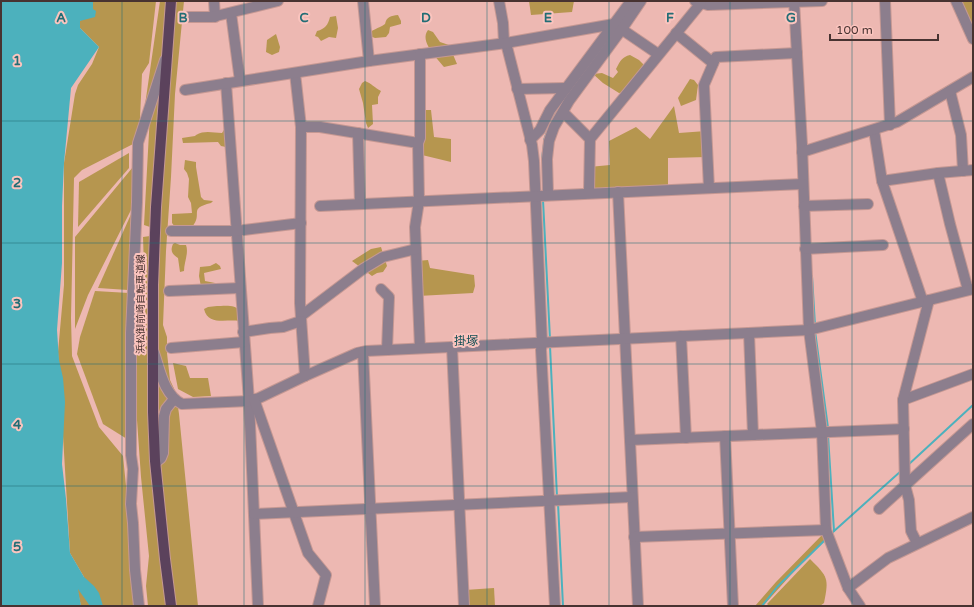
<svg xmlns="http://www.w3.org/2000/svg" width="974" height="607" viewBox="0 0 974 607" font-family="'Varela Round','Noto Sans JP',sans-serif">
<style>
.green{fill:#b6964f}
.water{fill:#4cb1bd}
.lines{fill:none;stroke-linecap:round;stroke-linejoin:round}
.stream{stroke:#4cb1bd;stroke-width:2}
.minor-casing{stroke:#c59893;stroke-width:12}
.major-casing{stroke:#c59893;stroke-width:12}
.minor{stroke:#8c7e8d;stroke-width:10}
.major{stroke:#5b425c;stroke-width:10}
.grid{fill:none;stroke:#226d75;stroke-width:1;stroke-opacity:0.55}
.labels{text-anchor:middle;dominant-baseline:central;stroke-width:4;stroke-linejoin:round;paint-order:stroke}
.street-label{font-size:10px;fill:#483331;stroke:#fbc4be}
.quarter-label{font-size:12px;fill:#114e54;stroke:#fbc4be}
.grid-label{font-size:13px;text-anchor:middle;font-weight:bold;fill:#226d75;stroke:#fbc4be;stroke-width:4;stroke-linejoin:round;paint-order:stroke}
</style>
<rect width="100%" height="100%" fill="#edb8b2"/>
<!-- green -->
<g class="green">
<path d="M93,1H156L149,63L142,74L139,141L82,170L74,178L71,318L72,356L99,427L123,456L138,606H81L77,588L84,577L70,553L58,352L64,285V163L75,94L78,85L92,64L99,47L80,28V21L93,9Z"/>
<path d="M160,1H184L175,94L171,177L166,251L163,325L167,337V353L170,380L176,393L179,414L198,606H148L146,586L149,556L141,477L136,406L135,295L145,296L143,237L150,236V227L144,225L150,114L144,112Z"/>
<path d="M529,1H574L572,12L531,15Z"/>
<path d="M956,1H973V27Z"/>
<path d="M398,15L401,21V24L390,27L389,33L386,37L375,38L367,35C372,29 378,29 385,24C387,16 391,16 398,15Z"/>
<path d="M336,16L338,28L336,38L329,37L321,41L318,37L315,36L317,31C325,29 328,25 330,17Z"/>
<path d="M428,30L433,32L440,42L449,45L457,64L444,67C437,58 419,41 428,30Z"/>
<path d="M276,34L280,47L279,52L272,55L266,52L267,40Z"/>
<path d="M630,55L639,60L643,64V69L627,92L619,93L603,83L593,74L602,73L613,78L618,72L616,69C620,61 622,57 630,55Z"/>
<path d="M690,79L694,80L698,85L696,100L681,106L678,98Z"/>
<path d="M365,81C371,83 375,88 381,91L378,97V104L372,105L373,124L368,128L366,123L363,103L359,89L362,83Z"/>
<path d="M674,106L679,133L706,131L707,157L668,158V186L589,190V167L610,165L609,141L636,127L650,139Z"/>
<path d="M420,110H431L434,137L451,139V162L422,155Z"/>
<path d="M229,122L226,147L221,146L218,142L183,143L182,138L195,136L196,135C205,130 213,133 222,133Z"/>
<path d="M129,153V168L78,227L79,182Z"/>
<path d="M185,160L196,162V167L201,197L204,200L213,201L211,203C187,209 204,213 192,227H175L172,223V214L192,213L191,203L188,197L189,179L187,173L184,169Z"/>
<path d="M133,167L132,208L88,295L75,329V237Z"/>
<path d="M132,212L128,290L98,288Z"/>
<path d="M175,243L180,245H186C189,253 184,262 184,271L180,272L178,258C172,254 170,251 173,244Z"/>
<path d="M381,247L387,266L383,272L377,273L372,276L352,261L371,249Z"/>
<path d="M428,260L430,268L474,275L475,286L473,293L418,296L417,261Z"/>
<path d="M216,263L220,266L221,269L204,273L205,281L215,283L218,285L201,287L199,276L200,267L210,266Z"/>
<path d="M95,291L129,293L127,439L103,424L77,354L80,337Z"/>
<path d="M217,306C223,306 237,304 239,311C240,314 239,318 239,321C226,319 208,326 204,309L208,307Z"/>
<path d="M173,363L186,366L190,378H208L211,396L193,397L178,389Z"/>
<path d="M824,533L827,538L806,558L763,606H755L776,582Z"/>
<path d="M810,559C828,577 829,578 824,603L820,606H769L767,604Z"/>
<path d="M494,588L495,606H466L465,590Z"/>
</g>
<!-- water -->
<path class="water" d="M1,1H93V9L96,11L95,17L80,21V28L99,47L71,88L64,163L62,206V263L57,330L59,360L63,378L65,402L62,464L66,499L70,553L84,577L94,586L99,593L103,606H90L78,589L81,606H1Z"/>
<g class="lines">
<!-- stream -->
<g class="stream">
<path d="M544,140L551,121L561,106"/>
<path d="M542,159L544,144"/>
<path d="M543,200L550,339"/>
<path d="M812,276L815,325"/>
<path d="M815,331L828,428"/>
<path d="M550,346L557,497"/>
<path d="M828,435L834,531"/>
<path d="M908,465L973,405"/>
<path d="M558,503L563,606"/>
<path d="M833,532L901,471"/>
<path d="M762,606L777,587L826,539"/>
</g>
<!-- minor casing -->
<g class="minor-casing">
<g id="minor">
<path d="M214,1L215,17"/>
<path d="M363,1L369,61"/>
<path d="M499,1L503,23L504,43"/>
<path d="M695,1L708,5L822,1"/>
<path d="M794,1L802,145L809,330L822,432L826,530L848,588L860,606"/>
<path d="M885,1L890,125"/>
<path d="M956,1L973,39"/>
<path d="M231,13L240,81"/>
<path d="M187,17H212L278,1"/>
<path d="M676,33L713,63"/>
<path d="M506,43L532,145L534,161L542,342L541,350L555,606"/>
<path d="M295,73L301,127L300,303L305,376"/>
<path d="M226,83L249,401L258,606"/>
<path d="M517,89L566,88"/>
<path d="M185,90L369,61L506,43L614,24L658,54"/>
<path d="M950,91L961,135L963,171"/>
<path d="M563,112L590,139"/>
<path d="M301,127H320L418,143L419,201L415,227L420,348"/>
<path d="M874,130L882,181L923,302"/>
<path d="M358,133L360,204"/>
<path d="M530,140L540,130L550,110L631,1"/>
<path d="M418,143L420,138V54"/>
<path d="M802,152L897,122L973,77"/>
<path d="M938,173L950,224L968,290"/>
<path d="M882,181L938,173L973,170"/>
<path d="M709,188L704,85L716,57L797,53"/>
<path d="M618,192L638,606"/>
<path d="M589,193L590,139L701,3"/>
<path d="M548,194L547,159L549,141L554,127L569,101L622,29L641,1"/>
<path d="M320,206L803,184"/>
<path d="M804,206L868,204"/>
<path d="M171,231H236L301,223"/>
<path d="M805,249L883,245"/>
<path d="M381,289L389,297L387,350"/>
<path d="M169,291L240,288"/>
<path d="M301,316L363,269L383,257L416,249"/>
<path d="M243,332L270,328L283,327L301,321"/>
<path d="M749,333L753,435"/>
<path d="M681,336L686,438"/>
<path d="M452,347L464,606"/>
<path d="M171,348L244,342"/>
<path d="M153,350C160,369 163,394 182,404L249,401L259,398L305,376L357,353L366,351L809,330L973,289"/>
<path d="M363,352L375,606"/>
<path d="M254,399L308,553L326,575L318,606"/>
<path d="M903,400L973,374"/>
<path d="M725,436L733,606"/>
<path d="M630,440L904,429"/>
<path d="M156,462L161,458L163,453L164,416L166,409L174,399"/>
<path d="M879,509L973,424"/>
<path d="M254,514L632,497"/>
<path d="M634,537L826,530"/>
<path d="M917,543L911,531L909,500L905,485L903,400L929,300"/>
<path d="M848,588L888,558L973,517"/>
<path d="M139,606L135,570L133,523L131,504L133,469L131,455V333L137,202L138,143L165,60"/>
</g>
</g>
<!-- major casing -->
<g class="major-casing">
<path id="major" d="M171,606L165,559L155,461L153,412V285L156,207L171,1"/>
</g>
<!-- minor -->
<use href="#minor" class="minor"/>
<!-- major -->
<use href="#major" class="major"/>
</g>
<!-- grid -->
<path class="grid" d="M122,1V606M244,1V606M365,1V606M487,1V606M609,1V606M730,1V606M852,1V606M1,121H973M1,243H973M1,364H973M1,486H973"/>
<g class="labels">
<!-- street labels -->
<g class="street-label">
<text transform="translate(141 304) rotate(-90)">浜松御前崎自転車道線</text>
</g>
<!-- quarter labels -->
<g class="quarter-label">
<text x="466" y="341">掛塚</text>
</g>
</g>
<g class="grid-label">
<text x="61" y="22">A</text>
<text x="183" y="22">B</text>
<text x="304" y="22">C</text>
<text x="426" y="22">D</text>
<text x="548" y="22">E</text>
<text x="670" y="22">F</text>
<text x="791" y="22">G</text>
<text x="17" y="65">1</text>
<text x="17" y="187">2</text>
<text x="17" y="308">3</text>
<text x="17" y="429">4</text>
<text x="17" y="551">5</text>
</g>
<!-- border -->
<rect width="974" height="607" fill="none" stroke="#483331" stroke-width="4"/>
<!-- scale -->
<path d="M830 34v6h108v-6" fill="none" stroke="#483331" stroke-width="2"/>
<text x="836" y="34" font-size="12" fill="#483331" stroke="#fbc4be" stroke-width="3" paint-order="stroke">100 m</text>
</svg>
